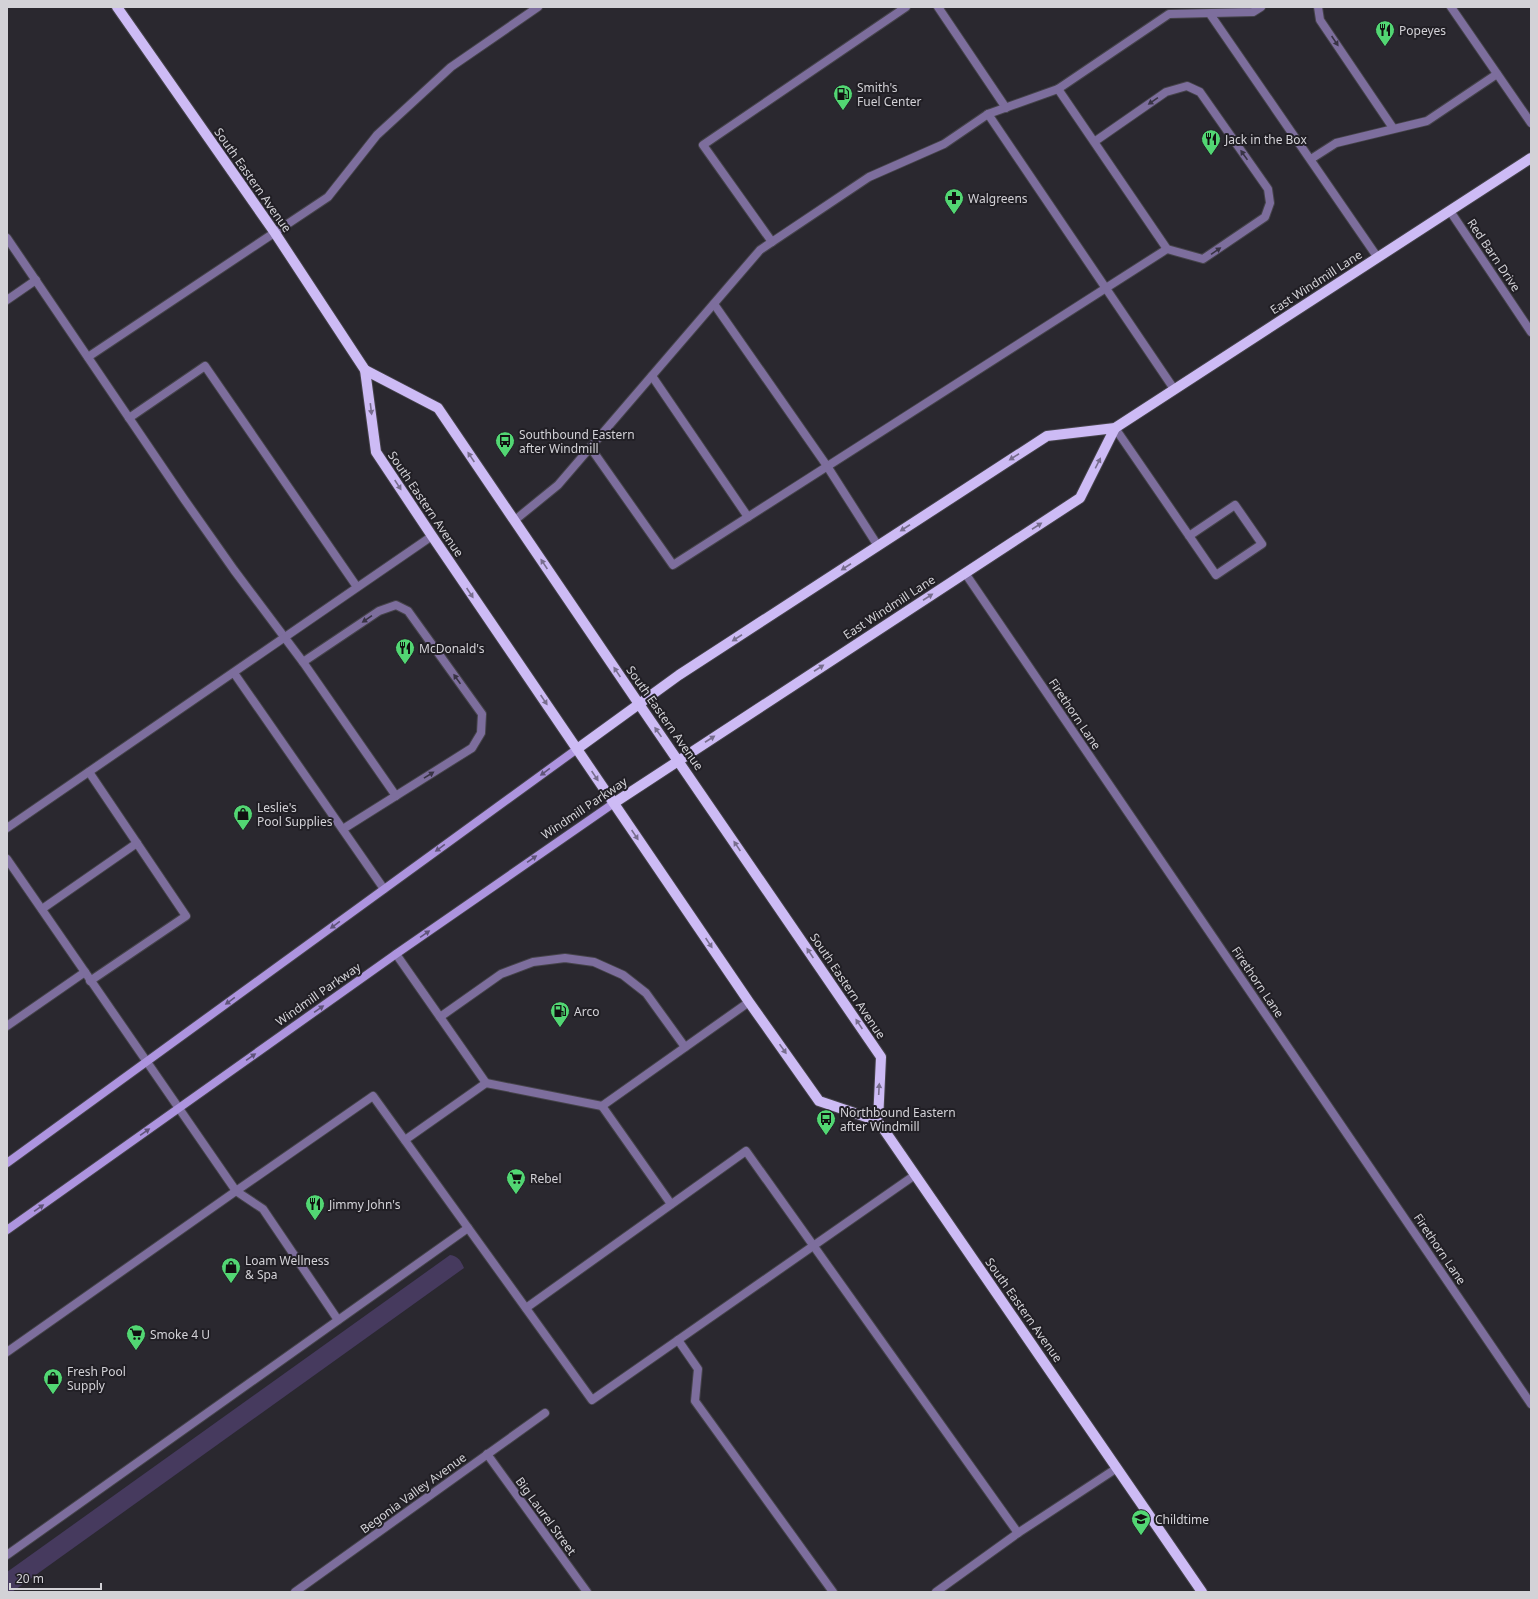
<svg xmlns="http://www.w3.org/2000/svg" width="1538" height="1599" viewBox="0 0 1538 1599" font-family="'Noto Sans',sans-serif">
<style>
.green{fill:#463a5e}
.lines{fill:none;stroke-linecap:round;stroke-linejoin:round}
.lane-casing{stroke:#45434a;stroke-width:10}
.street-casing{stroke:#45434a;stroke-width:10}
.secondary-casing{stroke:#45434a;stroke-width:10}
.primary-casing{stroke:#45434a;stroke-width:12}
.lane{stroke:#7d6e9d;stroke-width:8}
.street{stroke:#7d6e9d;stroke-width:8}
.secondary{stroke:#ad94df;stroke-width:8}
.primary{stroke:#cdbbf5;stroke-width:10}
.oneway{fill:#383343}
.oneway2{fill:#776d8d}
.oneway3{fill:#605479}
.labels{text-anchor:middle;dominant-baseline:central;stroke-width:4;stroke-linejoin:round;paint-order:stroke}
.poi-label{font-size:12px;fill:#d3d2d7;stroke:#211f25;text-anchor:start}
.street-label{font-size:12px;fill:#d3d2d7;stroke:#211f25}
</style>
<rect width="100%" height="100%" fill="#2a282f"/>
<!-- green -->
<path class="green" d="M450,1255C458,1256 461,1261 464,1268L12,1592H7V1572Z"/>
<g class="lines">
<!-- lane casing -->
<g class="lane-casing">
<g id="lane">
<path d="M938,7L1006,108"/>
<path d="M1318,7L1320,20L1393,128"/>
<path d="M1451,7L1531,123"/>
<path d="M1210,14L1378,258"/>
<path d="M1058,89L1167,249L1203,259L1265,217L1270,203L1268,189L1200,92L1187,86L1166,92L1094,142"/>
<path d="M988,114L1058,89L1169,14L1253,12L1261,7"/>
<path d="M1311,159L1336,143L1427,121L1497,74"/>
<path d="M7,238L184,499L234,570L303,662L396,796"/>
<path d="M772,242L703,145L906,7"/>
<path d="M7,300L36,280"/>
<path d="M714,304L827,466L878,546"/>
<path d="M88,357L328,197L377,135L451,67L538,7"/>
<path d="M652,376L748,517"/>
<path d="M129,418L205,366L357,587"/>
<path d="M1115,428L1216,575L1262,544L1235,505L1189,536"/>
<path d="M590,447L673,565L1167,249"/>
<path d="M515,520L558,485L760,250L869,177L944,144L988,114L1174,389"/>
<path d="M303,662L379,611L396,605L408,611L482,714L481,733L472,748L343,829"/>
<path d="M234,673L384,889"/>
<path d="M89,772L186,916L90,981"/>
<path d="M7,828L432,536"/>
<path d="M7,859L236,1191L263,1209L338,1320"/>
<path d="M42,909L137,843"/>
<path d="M396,954L486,1083"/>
<path d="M440,1017L501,974L533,962L565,958L594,962L623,975L646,993L685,1047"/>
<path d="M7,1026L85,972"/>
<path d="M405,1140L486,1083L602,1106"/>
<path d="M671,1204L602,1106L749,1002"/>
<path d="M526,1308L746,1151C836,1279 928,1405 1018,1533"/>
<path d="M678,1340L698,1369L695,1401L833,1592"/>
<path d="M7,1352L236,1191L373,1096L592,1400L915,1175"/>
<path d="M7,1555L468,1228"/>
<path d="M936,1592L1018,1533L1117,1468"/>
</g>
</g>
<!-- street casing -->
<g class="street-casing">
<g id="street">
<path d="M1450,211L1531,332"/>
<path d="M965,573L1531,1404"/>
<path d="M487,1454L587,1592"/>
<path d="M295,1592L545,1413"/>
</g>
</g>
<!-- secondary casing -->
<g class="secondary-casing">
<g id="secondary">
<path d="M7,1163L577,749"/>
<path d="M7,1230L396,954L614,803"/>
</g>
</g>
<!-- primary casing -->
<g class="primary-casing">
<g id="primary">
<path d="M117,7L275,233L365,370L376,452L432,536L749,1002L819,1101L878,1121L1202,1592"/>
<path d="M365,370L438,408L639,704L881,1057L878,1121"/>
<path d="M577,749L679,675L1047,436L1115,428L1531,158"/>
<path d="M614,803L1080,498L1115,428"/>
</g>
</g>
<!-- lane -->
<use href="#lane" class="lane"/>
<!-- street -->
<use href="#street" class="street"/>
<!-- secondary -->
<use href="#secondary" class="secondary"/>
<!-- primary -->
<use href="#primary" class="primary"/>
</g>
<!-- one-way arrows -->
<defs><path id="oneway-solid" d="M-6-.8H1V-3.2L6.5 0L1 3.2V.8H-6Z"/></defs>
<g class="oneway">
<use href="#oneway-solid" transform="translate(1335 41) rotate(56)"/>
<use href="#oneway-solid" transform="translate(1153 101) rotate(145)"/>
<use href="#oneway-solid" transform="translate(1244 155) rotate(-125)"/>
<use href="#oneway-solid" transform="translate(1216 251) rotate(-34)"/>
<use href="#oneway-solid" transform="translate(367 619) rotate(146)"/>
<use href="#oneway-solid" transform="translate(457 679) rotate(-125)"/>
<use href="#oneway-solid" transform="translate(429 775) rotate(-32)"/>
</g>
<g class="oneway2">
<use href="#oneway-solid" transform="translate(371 409) rotate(83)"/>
<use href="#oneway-solid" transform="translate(471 457) rotate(-124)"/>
<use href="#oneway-solid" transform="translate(1014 457) rotate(147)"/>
<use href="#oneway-solid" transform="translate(1098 463) rotate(-63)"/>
<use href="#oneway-solid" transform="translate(398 485) rotate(57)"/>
<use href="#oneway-solid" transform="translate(1037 526) rotate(-33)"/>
<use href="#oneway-solid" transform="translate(905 528) rotate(147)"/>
<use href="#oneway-solid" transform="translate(544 564) rotate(-124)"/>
<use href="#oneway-solid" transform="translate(846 567) rotate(147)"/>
<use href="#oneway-solid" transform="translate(470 593) rotate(56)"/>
<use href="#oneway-solid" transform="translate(928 597) rotate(-33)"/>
<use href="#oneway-solid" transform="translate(737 638) rotate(147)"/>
<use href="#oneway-solid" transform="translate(819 668) rotate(-33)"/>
<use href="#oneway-solid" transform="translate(617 672) rotate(-124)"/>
<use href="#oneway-solid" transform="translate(544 700) rotate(56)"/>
<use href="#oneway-solid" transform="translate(658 732) rotate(-125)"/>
<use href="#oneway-solid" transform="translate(710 739) rotate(-33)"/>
<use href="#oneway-solid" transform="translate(595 776) rotate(56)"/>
<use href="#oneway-solid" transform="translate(635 835) rotate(56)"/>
<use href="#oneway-solid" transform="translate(737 846) rotate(-124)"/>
<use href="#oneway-solid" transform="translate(709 943) rotate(56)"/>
<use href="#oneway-solid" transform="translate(810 953) rotate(-124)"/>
<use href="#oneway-solid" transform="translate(859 1024) rotate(-124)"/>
<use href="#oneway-solid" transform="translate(783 1049) rotate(55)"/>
<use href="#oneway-solid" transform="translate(879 1089) rotate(-87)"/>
</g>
<g class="oneway3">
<use href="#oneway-solid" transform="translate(545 772) rotate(144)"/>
<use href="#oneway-solid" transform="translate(440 848) rotate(144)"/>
<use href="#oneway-solid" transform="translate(532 859) rotate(-35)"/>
<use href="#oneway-solid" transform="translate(335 925) rotate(144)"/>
<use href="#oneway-solid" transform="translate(425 934) rotate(-35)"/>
<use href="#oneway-solid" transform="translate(230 1001) rotate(144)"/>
<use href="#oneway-solid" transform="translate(319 1009) rotate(-35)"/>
<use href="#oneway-solid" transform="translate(251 1057) rotate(-35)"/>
<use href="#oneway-solid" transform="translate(145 1132) rotate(-35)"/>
<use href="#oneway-solid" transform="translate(39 1208) rotate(-35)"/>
</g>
<!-- icons -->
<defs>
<g id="restaurant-pin" transform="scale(1)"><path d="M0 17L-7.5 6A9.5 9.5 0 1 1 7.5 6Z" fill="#52d673" stroke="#211f25"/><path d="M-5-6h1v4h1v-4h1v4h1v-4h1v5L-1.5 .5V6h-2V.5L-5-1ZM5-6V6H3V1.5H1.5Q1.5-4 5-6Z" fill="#111"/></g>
<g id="fuel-pin" transform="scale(1)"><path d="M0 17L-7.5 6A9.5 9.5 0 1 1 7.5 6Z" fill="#52d673" stroke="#211f25"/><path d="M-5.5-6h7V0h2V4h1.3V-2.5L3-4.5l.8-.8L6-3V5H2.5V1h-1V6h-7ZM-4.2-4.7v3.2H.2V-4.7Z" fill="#111"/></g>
<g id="pharmacy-pin" transform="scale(1)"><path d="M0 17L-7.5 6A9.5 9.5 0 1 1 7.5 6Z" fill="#52d673" stroke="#211f25"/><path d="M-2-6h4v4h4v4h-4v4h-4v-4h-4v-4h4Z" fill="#111"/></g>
<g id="bus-pin" transform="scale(1)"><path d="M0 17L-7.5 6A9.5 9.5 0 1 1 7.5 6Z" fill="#52d673" stroke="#211f25"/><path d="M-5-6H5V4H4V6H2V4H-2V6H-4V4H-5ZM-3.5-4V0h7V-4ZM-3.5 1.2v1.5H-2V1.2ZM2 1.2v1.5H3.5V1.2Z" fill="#111"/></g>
<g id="shop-pin" transform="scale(1)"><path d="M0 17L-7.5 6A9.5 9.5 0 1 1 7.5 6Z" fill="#52d673" stroke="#211f25"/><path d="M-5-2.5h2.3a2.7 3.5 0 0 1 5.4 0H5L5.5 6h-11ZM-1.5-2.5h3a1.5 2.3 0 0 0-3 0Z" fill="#111"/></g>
<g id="supermarket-pin" transform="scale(1)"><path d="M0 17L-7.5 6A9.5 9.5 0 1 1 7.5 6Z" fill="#52d673" stroke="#211f25"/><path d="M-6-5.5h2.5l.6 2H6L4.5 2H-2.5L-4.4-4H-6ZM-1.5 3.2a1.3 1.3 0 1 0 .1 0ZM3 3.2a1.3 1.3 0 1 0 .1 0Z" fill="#111"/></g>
<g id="school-pin" transform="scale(1)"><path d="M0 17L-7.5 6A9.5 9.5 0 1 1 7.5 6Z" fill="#52d673" stroke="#211f25"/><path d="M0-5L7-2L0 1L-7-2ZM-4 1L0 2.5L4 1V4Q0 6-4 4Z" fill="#111"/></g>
</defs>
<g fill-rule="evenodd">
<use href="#restaurant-pin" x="1385" y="30"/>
<use href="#fuel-pin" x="843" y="94"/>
<use href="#restaurant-pin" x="1211" y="139"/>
<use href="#pharmacy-pin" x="954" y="198"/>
<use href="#bus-pin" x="505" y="441"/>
<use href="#restaurant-pin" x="405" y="648"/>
<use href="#shop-pin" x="243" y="814"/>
<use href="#fuel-pin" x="560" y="1011"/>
<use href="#bus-pin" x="826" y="1119"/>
<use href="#supermarket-pin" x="516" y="1178"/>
<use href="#restaurant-pin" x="315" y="1204"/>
<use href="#shop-pin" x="231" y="1267"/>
<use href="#supermarket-pin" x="136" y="1334"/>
<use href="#shop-pin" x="53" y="1378"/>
<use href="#school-pin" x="1141" y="1519"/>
</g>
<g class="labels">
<!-- poi labels -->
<g class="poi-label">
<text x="1399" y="30">Popeyes</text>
<text x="857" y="87">Smith's<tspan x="857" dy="14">Fuel Center</tspan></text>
<text x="1225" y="139">Jack in the Box</text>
<text x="968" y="198">Walgreens</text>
<text x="519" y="434">Southbound Eastern<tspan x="519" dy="14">after Windmill</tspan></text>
<text x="419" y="648">McDonald's</text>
<text x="257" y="807">Leslie's<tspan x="257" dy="14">Pool Supplies</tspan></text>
<text x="574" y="1011">Arco</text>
<text x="840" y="1112">Northbound Eastern<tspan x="840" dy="14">after Windmill</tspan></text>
<text x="530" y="1178">Rebel</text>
<text x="329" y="1204">Jimmy John's</text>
<text x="245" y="1260">Loam Wellness<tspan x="245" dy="14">&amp; Spa</tspan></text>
<text x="150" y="1334">Smoke 4 U</text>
<text x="67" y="1371">Fresh Pool<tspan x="67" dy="14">Supply</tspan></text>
<text x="1155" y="1519">Childtime</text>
</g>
<!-- street labels -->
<g class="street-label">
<text transform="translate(253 180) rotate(55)">South Eastern Avenue</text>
<text transform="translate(1494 255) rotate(56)">Red Barn Drive</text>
<text transform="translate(1316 282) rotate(-33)">East Windmill Lane</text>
<text transform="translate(426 504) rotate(56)">South Eastern Avenue</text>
<text transform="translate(889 607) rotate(-33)">East Windmill Lane</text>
<text transform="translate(1075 714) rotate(56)">Firethorn Lane</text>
<text transform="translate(665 718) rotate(55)">South Eastern Avenue</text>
<text transform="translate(584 808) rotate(-34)">Windmill Parkway</text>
<text transform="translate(1258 982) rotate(56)">Firethorn Lane</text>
<text transform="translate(848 986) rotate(56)">South Eastern Avenue</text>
<text transform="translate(318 994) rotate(-35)">Windmill Parkway</text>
<text transform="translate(1440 1249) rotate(56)">Firethorn Lane</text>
<text transform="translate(1024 1310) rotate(55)">South Eastern Avenue</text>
<text transform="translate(413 1493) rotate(-36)">Begonia Valley Avenue</text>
<text transform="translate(546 1516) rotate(54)">Big Laurel Street</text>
</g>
</g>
<!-- border -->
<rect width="1538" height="1599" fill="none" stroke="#d3d2d7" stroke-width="16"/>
<!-- scale -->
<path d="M10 1583v6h91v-6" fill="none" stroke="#d3d2d7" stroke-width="2"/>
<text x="16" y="1583" font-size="12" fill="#d3d2d7" stroke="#211f25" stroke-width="3" paint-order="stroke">20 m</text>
</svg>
